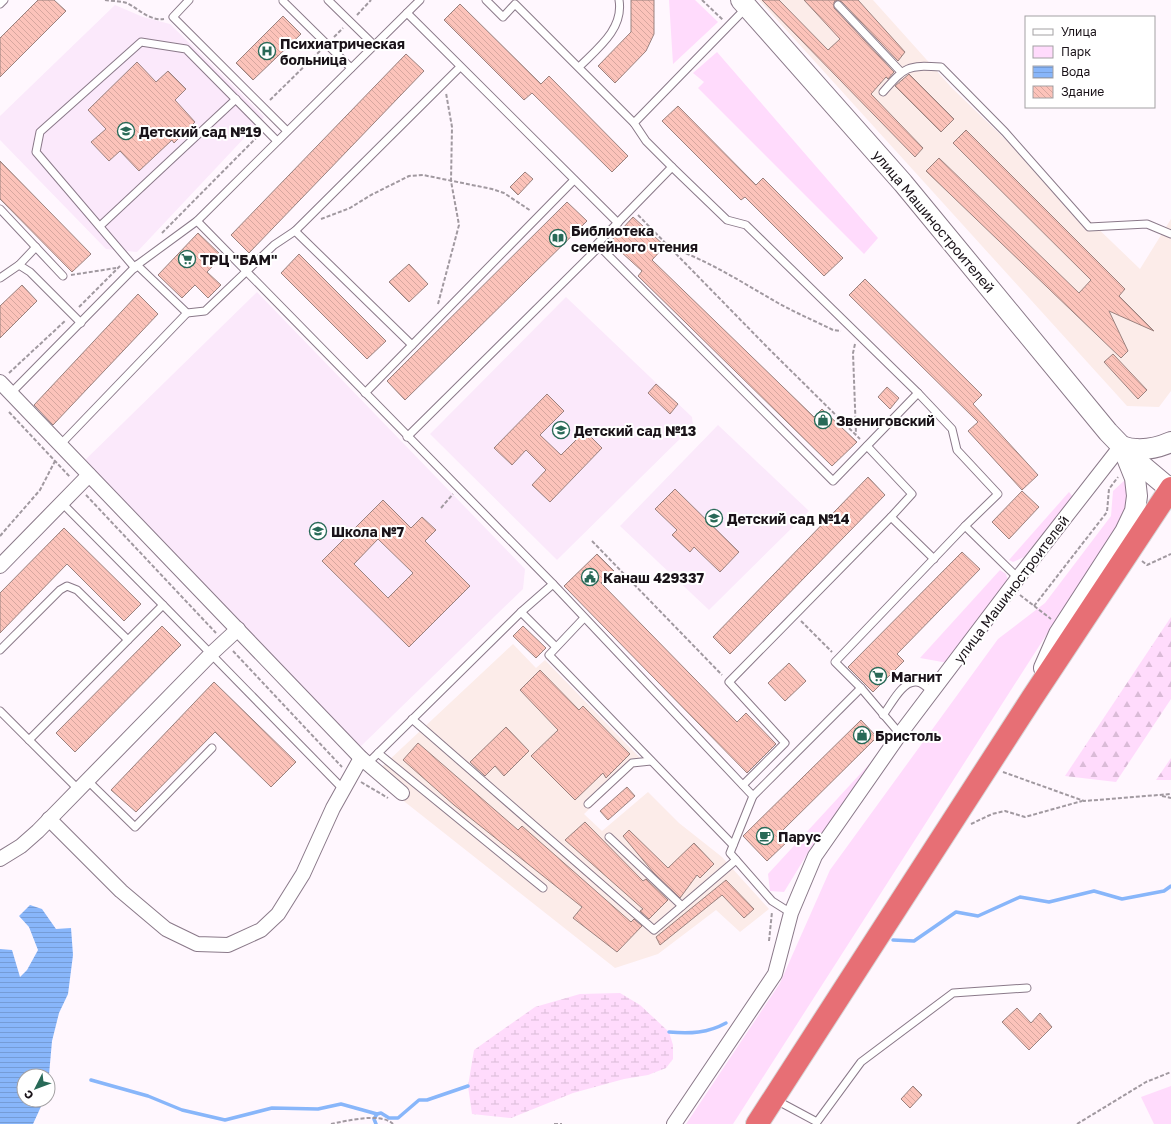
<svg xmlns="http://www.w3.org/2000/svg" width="1171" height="1124" viewBox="0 0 1171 1124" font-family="'Golos Text',sans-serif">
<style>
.industrial{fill:#fcece9}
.education{fill:#fbe9fb}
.green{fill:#ffdbfc}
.forest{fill:url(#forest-firs)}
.wetland{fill:url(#wetland-marsh)}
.water{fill:url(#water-rules)}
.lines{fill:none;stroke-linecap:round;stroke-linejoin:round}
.stream{stroke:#88b6fa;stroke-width:3.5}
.building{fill:url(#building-back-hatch);stroke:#9a817e;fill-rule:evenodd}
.lane-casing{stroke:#8a7989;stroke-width:9}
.street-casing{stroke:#8a7989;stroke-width:16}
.secondary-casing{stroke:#8a7989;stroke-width:22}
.highway-casing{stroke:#d6d5d6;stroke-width:24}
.path{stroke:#a199a0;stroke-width:2;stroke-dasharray:4 2;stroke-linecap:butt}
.lane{stroke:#fff;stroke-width:7}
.street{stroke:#fff;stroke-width:14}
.secondary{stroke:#fff;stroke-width:20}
.highway{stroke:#e76f75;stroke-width:22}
.labels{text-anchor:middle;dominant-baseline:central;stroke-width:4;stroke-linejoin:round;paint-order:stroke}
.poi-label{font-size:14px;font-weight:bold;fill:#1a1319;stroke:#fff;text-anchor:start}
.street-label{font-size:14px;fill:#1a1319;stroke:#fff}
</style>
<defs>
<pattern id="forest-firs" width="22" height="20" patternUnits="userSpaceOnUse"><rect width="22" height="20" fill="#ffdbfc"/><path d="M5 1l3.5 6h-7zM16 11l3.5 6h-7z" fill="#dabbd7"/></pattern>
<pattern id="wetland-marsh" width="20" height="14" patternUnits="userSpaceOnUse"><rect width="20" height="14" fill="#ffdbfc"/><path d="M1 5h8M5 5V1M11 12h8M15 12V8" fill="none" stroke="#dabbd7"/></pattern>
<pattern id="water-rules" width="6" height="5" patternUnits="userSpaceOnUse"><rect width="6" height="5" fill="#88b6fa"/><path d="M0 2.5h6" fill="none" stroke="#759cd6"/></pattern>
<pattern id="building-back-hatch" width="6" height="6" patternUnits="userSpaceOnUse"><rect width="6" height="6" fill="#fcc3ba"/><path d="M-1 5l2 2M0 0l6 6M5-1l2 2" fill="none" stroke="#d7a79f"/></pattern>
</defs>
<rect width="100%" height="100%" fill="#fff7fe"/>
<!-- industrial -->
<g class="industrial">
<path d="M759,0H873L952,88L1140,269L1171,219V391L1159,407L1127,406Z"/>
<path d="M513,644L536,668L545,660L642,760L584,814L602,831L648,792L679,823L722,857L769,909L740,932L716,910L658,954L615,968L372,776Z"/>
</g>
<!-- education -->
<g class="education">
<path d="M115,5L143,17L170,24L264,117L137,252L106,249L0,140V116Z"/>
<path d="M257,292L525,569L523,589L358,749L82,463Z"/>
<path d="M566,297L692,417L693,426L557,560L430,434Z"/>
<path d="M718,425L809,511L709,610L620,526Z"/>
</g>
<!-- green -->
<g class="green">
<path d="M669,0H695L718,22L673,64Z"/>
<path d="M717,52L878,238L864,254L698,88L704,82L693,73Z"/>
<path d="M1126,479L1130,508L1068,601L733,1124H686L780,983L830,870L998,639L1045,603L1111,516L1113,491Z"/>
<path d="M1069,492L1073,497L1024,557L1013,562L1009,560Z"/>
<path d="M1000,570L1006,574L1008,581L948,663L920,658Z"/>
<path d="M873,760L875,765L836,818L812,846L784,892L770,891L768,874Z"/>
<path d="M1171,1086V1124H1154L1141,1097Z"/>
</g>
<!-- forest -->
<g class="forest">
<path d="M1171,617V699L1116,782L1065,776Z"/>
<path d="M1171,758V780H1156Z"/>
</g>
<!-- wetland -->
<path class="wetland" d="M620,993L640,1005L669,1032L673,1045V1059L666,1068L648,1075L624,1079L573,1093L511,1118L472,1114L468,1086L474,1050L535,1007L580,994Z"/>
<!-- water -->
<path class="water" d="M30,905L42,909L56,929L71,928L73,955L68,994L59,1013L52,1041L48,1086V1076H24V1100H44L33,1124H0V949L12,950L20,977L27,970L38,950L29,927L19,916Z"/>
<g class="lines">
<!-- stream -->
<g class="stream">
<path d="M893,940L914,941L956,912L978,916L1020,897L1049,902L1094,891L1122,899L1164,891L1171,886"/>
<path d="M669,1032C690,1034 708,1033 726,1023"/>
<path d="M91,1080L148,1096L182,1110L225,1120L272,1108L318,1109L341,1104L377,1114L381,1113L389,1118H398L419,1100H427L468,1086"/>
<path d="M376,1124L374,1119L377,1114"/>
</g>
</g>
<!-- building -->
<g class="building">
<path d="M38,0H54L66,11L0,77V38Z"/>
<path d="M631,0H654V34L646,51L615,83L598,66L631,32Z"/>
<path d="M762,0H779L828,50L840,39L804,0H858L905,52L898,61L842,2L837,0L834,2V8L894,72L888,79L886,77L871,94L923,148L915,157Z"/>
<path d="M460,4L541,84L549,76L628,156L612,172L532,93L524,100L444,20Z"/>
<path d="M283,16L301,34L253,80L236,63Z"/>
<path d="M406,54L424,71L249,253L231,235Z"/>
<path d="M137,62L156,82L168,71L186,89L175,100L195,122L174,143L172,140L139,171L120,151L109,161L91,142L106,129L88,110Z"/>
<path d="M909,74L954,119L941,132L895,86Z"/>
<path d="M678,106L756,185L763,178L843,258L824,276L745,197L741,200L662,121Z"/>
<path d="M966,130L1125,289L1119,296L1154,331L1109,311L1128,351L1121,358L926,171L939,158L1079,293L1091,280L953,143Z"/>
<path d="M0,161L91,254L72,272L0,199Z"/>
<path d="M525,172L533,179L518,195L510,187Z"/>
<path d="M567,202L587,221L405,400L387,381Z"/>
<path d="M633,217L665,246L652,260L814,417L822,409L857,442L832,466L638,276L642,271L610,242Z"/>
<path d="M198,233L222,256L207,272L221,285L208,298L195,285L182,298L158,275Z"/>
<path d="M299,254L386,341L367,359L281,273Z"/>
<path d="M409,264L428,284L409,302L389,282Z"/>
<path d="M865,279L982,395L973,404L1038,475L1022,490L968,431L978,422L849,295Z"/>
<path d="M22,285L37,301L0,338V306Z"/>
<path d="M138,294L158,314L53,425L34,405Z"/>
<path d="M1113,354L1147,390L1138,399L1104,362Z"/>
<path d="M656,384L678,404L670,414L648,393Z"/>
<path d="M887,387L899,398L890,409L878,397Z"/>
<path d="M547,394L564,411L540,435L561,455L585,431L602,448L550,502L532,485L546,470L526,450L512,465L494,448Z"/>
<path d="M868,477L885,495L730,654L713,637Z"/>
<path d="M675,489L739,552L720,572L694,547L690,552L672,535L677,530L655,509Z"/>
<path d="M1022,491L1039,507L1009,539L992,522Z"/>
<path d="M383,500L411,528L422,517L436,530L425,541L470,586L409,647L322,561ZM378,539L413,573L388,598L354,564Z"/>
<path d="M64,528L141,604L124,621L67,564L0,633V593Z"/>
<path d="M962,552L980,569L897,654L904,661L873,692L848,667Z"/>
<path d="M597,554L614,571L601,583L737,722L746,713L776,744L747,773L564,586Z"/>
<path d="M162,626L181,645L75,752L56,733Z"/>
<path d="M523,626L546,648L536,658L513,636Z"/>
<path d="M789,663L806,681L785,701L768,683Z"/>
<path d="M540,670L579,710L583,706L630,754L606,778L603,773L575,800L531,756L558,730L520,690Z"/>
<path d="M214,682L296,762L271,787L215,732L136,812L111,790Z"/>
<path d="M861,720L877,737L782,831L790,839L767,861L743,836Z"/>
<path d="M506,727L529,751L504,776L495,766L485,776L470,762Z"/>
<path d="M418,743L518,830L522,826L631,922L634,919L642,926L617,952L573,918L582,907L454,805L403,760Z"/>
<path d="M627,787L635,796L608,820L600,811Z"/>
<path d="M585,822L643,881L646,879L668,900L649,919L640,911L643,909L565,840Z"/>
<path d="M629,830L668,868L694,843L714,864L700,878L697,875L680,898L653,872L623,836Z"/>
<path d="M726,880L754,909L744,918L722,895L660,945L656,937Z"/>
<path d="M1017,1008L1031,1023L1040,1013L1052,1027L1029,1050L1002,1022Z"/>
<path d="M913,1086L922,1095L910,1108L901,1099Z"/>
</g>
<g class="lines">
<!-- lane casing -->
<g class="lane-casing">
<g id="lane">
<path d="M189,0L173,17L287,131"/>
<path d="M328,0L374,45"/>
<path d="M486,0L503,17L515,4L634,123"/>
<path d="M283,1L351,68"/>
<path d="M0,4L4,0"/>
<path d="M838,5L901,72"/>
<path d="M746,8L634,123L646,141L672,167L597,244L833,481L918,393L952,429L957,450L998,494L965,526L1018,578"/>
<path d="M407,13L618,223"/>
<path d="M579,67C597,49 624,29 619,0"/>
<path d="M883,92C906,66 907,65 941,67L1005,132L1089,227L1147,224L1171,234"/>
<path d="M672,167L727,220L746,225L918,393"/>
<path d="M0,209L63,276"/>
<path d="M197,221L553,584L753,796L730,853L772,901L791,913"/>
<path d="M100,226L236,99"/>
<path d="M295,231L412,345"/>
<path d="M19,265L36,247"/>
<path d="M135,268L36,152L40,132L141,42L186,49L277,141"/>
<path d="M0,278L19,265L30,272L81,323"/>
<path d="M187,313L205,311L274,245L295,231L460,67"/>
<path d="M11,393L137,265L197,221L420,0"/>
<path d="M365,393L574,180"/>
<path d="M407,437L599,247"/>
<path d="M60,445L187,313L137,265"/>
<path d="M867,446L912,494L891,517"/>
<path d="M163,605L343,789"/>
<path d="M521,612L553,584"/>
<path d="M584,618L549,655L733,845"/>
<path d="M0,650L60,590L67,586L77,590L128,640L163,605L62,503"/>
<path d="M0,711L78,789"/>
<path d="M883,715C891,705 902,681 916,682C922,682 928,688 932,692"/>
<path d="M412,719L654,930L736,860"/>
<path d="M900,734L861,688L835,662L965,526"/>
<path d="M29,740L128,640"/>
<path d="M378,753L543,888"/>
<path d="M368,763L521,612L556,647"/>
<path d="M87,780L135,827L212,748"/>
<path d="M743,785L785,743L729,682L891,517L934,559"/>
<path d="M753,796L861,688"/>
<path d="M588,804L632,763L651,761"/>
<path d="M609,837L682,906"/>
<path d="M776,1100L817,1122L861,1062L953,993L1027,988"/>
</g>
</g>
<!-- street casing -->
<g class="street-casing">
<g id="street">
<path d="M0,382L361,758L402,793"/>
<path d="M0,566L89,475"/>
<path d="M49,819L121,891L166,929L197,944L228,945L261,930L278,914L303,874L333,808L361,758"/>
<path d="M0,859L21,846L38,831L211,654L238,629"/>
<path d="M674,1124L775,974L791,913L815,856L900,734L1018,578L1121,446"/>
</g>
</g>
<!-- secondary casing -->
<g class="secondary-casing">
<g id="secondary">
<path d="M741,0L903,183L1108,432L1133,458L1170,489"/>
<path d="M1121,446C1138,452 1155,449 1171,442"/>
<path d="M1044,668L1059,634L1125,532L1135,511L1137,496L1135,478L1125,453"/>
</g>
</g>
<!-- highway casing -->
<g class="highway-casing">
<path id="highway" d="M757,1124L1032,698L1171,488"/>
</g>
<!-- path -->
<g class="path">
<path d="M105,0C111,1 121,1 127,3C139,9 149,21 164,19"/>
<path d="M702,0L723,20"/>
<path d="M357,15L371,0"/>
<path d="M334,37L343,28"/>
<path d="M270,100L321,50"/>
<path d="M638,215L769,349L860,439"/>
<path d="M321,219L350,208L371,195L409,176L423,175L492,189L504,193L531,211"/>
<path d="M162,233L259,135"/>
<path d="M669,247C708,260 743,283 778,303C796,313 815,321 833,330L841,331"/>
<path d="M71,275L116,268"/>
<path d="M438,304L459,225L451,181L452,127L446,93"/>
<path d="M79,307L121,265"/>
<path d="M855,344L853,353L856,434"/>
<path d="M9,373L66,320"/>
<path d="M9,412L70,477"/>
<path d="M86,495L216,633"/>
<path d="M441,508L453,494"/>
<path d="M0,536L40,490L55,461"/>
<path d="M592,541L722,675"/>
<path d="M1142,561L1147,565L1171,554"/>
<path d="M1020,595L1051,619"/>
<path d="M1034,606L1107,512L1109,489L1118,477"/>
<path d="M801,621L832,652"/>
<path d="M233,651L342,767"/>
<path d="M1003,772L1084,801L1171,794"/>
<path d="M361,782L388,798"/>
<path d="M1162,796L1171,798"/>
<path d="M971,824L992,814L1005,811L1025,817L1082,801"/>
<path d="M769,941L772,912"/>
<path d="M331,1124C346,1121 381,1112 393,1124"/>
<path d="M554,1124H562"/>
<path d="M1077,1124L1146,1082L1171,1072"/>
</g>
<!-- lane -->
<use href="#lane" class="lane"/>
<!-- street -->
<use href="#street" class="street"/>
<!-- secondary -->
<use href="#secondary" class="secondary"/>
<!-- highway -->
<use href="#highway" class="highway"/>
</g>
<!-- icons -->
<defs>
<g id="hospital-ring" transform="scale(0.9)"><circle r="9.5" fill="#fff" stroke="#286957" stroke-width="1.5"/><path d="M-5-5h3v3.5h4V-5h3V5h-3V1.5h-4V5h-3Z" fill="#286957"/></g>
<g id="school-ring" transform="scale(0.9)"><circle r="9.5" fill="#fff" stroke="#286957" stroke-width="1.5"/><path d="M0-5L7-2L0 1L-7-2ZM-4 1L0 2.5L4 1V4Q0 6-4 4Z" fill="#286957"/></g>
<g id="library-ring" transform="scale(0.9)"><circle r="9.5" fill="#fff" stroke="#286957" stroke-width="1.5"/><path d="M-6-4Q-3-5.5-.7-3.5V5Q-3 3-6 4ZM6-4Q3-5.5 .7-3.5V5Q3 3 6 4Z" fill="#286957"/></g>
<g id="supermarket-ring" transform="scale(0.9)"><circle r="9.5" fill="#fff" stroke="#286957" stroke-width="1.5"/><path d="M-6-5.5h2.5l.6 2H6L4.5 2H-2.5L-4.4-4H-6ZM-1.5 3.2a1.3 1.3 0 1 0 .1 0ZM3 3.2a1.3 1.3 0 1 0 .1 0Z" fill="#286957"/></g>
<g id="shop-ring" transform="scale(0.9)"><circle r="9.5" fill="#fff" stroke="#286957" stroke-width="1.5"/><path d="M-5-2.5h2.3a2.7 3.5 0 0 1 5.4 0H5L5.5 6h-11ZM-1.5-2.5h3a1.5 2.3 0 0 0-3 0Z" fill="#286957"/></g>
<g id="civic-ring" transform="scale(0.9)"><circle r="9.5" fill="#fff" stroke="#286957" stroke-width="1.5"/><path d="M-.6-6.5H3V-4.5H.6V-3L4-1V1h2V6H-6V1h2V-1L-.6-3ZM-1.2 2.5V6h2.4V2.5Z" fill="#286957"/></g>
<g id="cafe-ring" transform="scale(0.9)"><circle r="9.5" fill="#fff" stroke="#286957" stroke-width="1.5"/><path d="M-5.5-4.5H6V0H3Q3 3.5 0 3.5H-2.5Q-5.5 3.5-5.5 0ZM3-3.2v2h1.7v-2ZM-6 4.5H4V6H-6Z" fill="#286957"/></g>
</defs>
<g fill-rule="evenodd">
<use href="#hospital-ring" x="267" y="51"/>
<use href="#school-ring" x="126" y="131"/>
<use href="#library-ring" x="558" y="238"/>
<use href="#supermarket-ring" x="187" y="259"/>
<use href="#shop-ring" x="823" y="420"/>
<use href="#school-ring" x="561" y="430"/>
<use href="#school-ring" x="714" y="518"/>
<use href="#school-ring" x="318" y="531"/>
<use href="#civic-ring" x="590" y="577"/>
<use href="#supermarket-ring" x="878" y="676"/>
<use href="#shop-ring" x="862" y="735"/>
<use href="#cafe-ring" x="765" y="836"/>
</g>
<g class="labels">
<!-- poi labels -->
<g class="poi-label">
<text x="280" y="43">Психиатрическая<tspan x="280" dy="16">больница</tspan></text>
<text x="139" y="131">Детский сад №19</text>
<text x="571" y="230">Библиотека<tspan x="571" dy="16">семейного чтения</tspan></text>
<text x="200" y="259">ТРЦ "БАМ"</text>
<text x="836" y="420">Звениговский</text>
<text x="574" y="430">Детский сад №13</text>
<text x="727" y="518">Детский сад №14</text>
<text x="331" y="531">Школа №7</text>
<text x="603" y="577">Канаш 429337</text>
<text x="891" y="676">Магнит</text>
<text x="875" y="735">Бристоль</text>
<text x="778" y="836">Парус</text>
</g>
<!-- street labels -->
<g class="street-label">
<text transform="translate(934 221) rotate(50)">улица Машиностроителей</text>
<text transform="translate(1011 589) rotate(-53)">улица Машиностроителей</text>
</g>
</g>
<!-- legend -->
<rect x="1025" y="16" width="130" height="92" fill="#ffffff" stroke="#a3a1a3"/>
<rect x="1033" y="29" width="20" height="6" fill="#ffffff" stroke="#a3a1a3"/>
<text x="1061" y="36" font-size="12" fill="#1a1319">Улица</text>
<rect x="1033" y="46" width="20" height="12" fill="#ffdbfc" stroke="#a3a1a3"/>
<text x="1061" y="56" font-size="12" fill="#1a1319">Парк</text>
<rect x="1033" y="66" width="20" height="12" fill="url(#water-rules)" stroke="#a3a1a3"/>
<text x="1061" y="76" font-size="12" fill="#1a1319">Вода</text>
<rect x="1033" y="86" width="20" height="12" fill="url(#building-back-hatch)" stroke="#a3a1a3"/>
<text x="1061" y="96" font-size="12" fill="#1a1319">Здание</text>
<!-- north arrow -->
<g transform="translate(36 1088) rotate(228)"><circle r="19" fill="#ffffff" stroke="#a3a1a3"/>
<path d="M0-3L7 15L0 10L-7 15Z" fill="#286957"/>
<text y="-6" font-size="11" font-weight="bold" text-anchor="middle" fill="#1a1319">С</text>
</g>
</svg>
